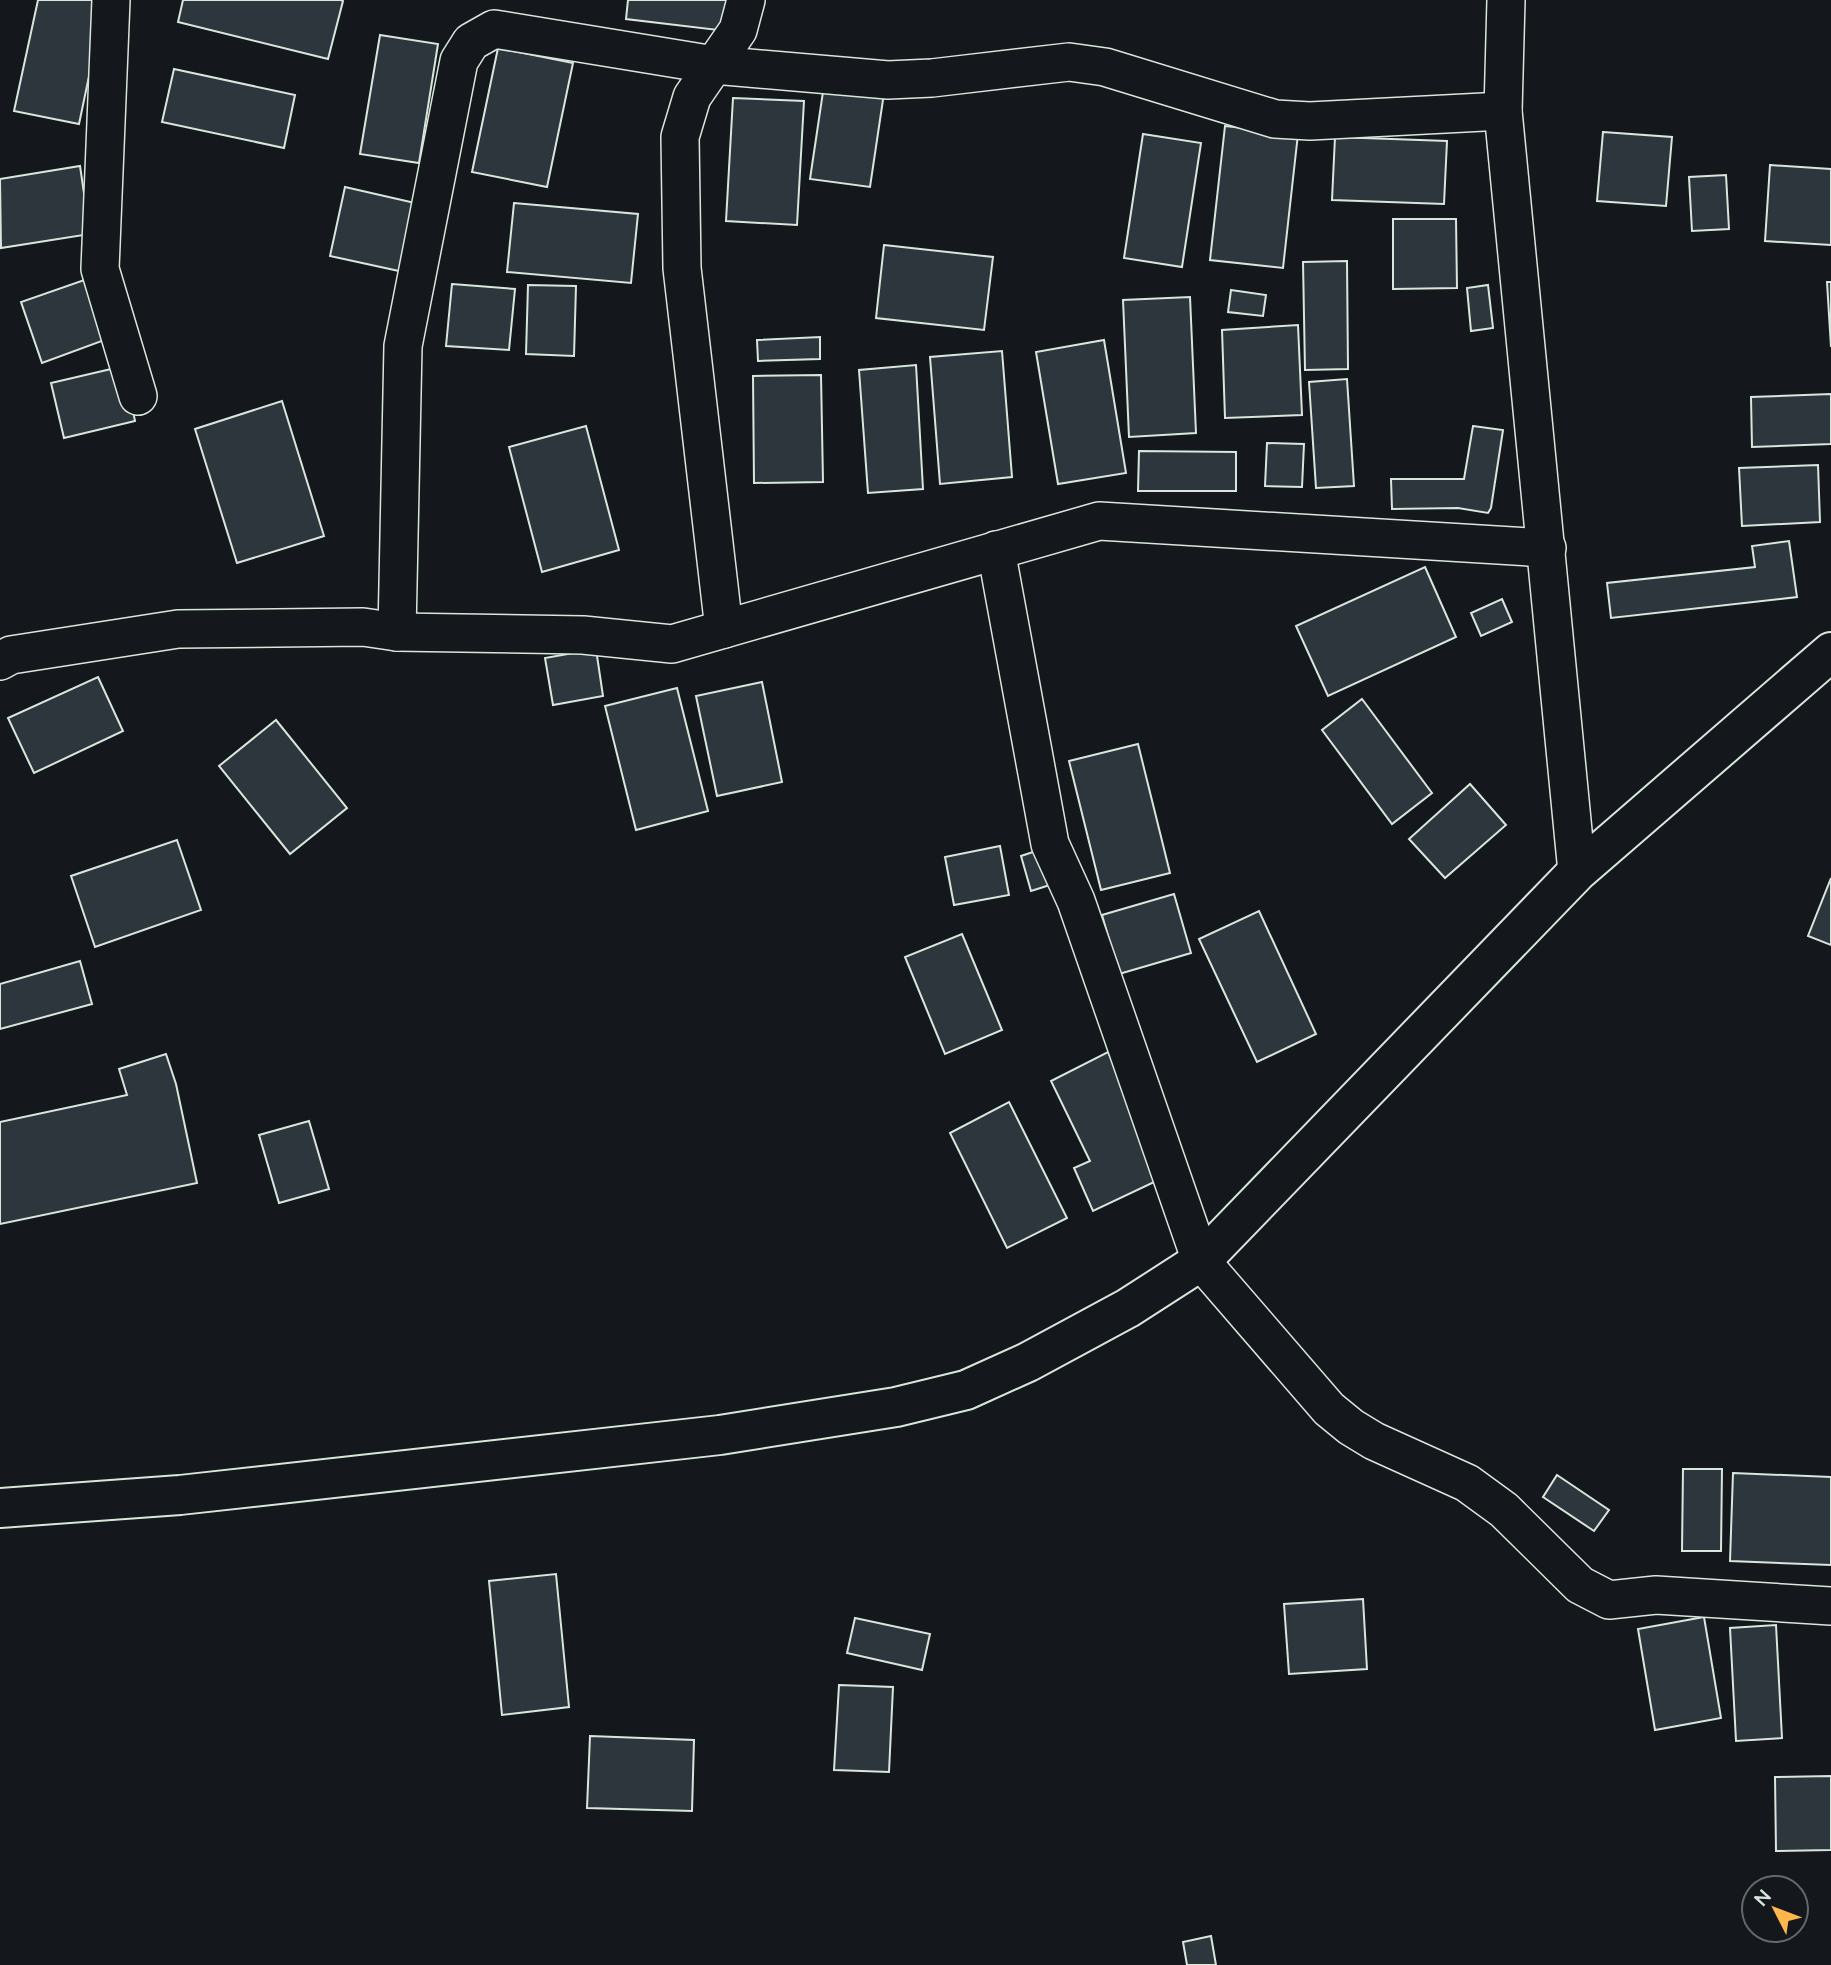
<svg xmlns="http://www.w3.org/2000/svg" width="1831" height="1965" viewBox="0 0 1831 1965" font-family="'Nunito Sans',sans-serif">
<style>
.building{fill:#2c363c;stroke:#d8e6dc;stroke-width:2}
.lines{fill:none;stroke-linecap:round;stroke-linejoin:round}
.street-casing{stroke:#d8e6dc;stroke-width:40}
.secondary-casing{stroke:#d8e6dc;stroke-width:42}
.street{stroke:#14181c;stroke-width:37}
.secondary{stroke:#14181c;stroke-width:38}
</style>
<rect width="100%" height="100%" fill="#14181c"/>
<!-- building -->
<g class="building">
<path d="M38,0H105L79,124L14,111Z"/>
<path d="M183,0H341L343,1L328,59L178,22Z"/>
<path d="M628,0H729L726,31L626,19Z"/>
<path d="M380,35L438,44L419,163L360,154Z"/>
<path d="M498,48L573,63L547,187L472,172Z"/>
<path d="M174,69L295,95L284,148L162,122Z"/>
<path d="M824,85L884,93L870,187L810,179Z"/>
<path d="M733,98L804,101L797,225L726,221Z"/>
<path d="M1225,126L1298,134L1283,268L1210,260Z"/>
<path d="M1603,132L1672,137L1666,206L1597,201Z"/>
<path d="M1143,134L1201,143L1182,267L1124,258Z"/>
<path d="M1335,137L1447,141L1444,204L1332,200Z"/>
<path d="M1770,165L1831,169V245L1765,241Z"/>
<path d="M80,166L90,234L1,248L0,179Z"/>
<path d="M1726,175L1729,229L1692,231L1689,177Z"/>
<path d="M345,187L415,203L399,271L330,256Z"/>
<path d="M514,203L638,214L631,283L507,272Z"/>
<path d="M1393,219H1456L1457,288L1393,289Z"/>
<path d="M884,245L993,257L984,330L876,318Z"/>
<path d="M1347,261L1348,369L1305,370L1303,262Z"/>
<path d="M90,278L110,338L42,363L21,302Z"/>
<path d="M1827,282H1831V347Z"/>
<path d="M452,284L515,289L509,350L446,346Z"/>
<path d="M528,285L576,286L574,356L526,354Z"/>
<path d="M1488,285L1493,328L1471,331L1467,288Z"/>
<path d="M1231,290L1266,295L1263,316L1228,312Z"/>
<path d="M1190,297L1196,433L1129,437L1123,300Z"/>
<path d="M1298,325L1302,415L1225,418L1222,330Z"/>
<path d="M820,337V359L758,361L757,340Z"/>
<path d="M1104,340L1126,473L1058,484L1036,352Z"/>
<path d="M1002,351L1012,477L940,484L930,357Z"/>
<path d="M916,365L923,489L868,493L859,370Z"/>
<path d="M124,366L135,421L64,438L51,383Z"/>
<path d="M821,375L823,482L754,483L753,376Z"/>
<path d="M1347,379L1354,486L1316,488L1309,382Z"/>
<path d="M1831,394V444L1752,447L1751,397Z"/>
<path d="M282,401L324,536L237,563L195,429Z"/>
<path d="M586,426L619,550L542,572L509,447Z"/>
<path d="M1473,426L1503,430L1491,508L1488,513L1458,508L1392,509L1391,479H1464Z"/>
<path d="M1267,443L1304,444L1302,487L1265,486Z"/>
<path d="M1139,451L1236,452V491H1138Z"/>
<path d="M1818,465L1820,522L1742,526L1739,468Z"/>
<path d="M1789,541L1797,597L1611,618L1607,583L1755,567L1752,546Z"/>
<path d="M1425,567L1456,637L1328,696L1296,626Z"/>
<path d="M1502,599L1512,622L1481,636L1471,613Z"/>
<path d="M596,649L603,696L553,705L545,658Z"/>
<path d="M98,677L123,731L34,773L8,718Z"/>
<path d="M762,682L782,782L717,796L696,696Z"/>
<path d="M677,688L708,811L636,830L605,706Z"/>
<path d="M1362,699L1432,793L1392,824L1322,730Z"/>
<path d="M276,720L347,808L290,854L219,766Z"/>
<path d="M1138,744L1170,873L1101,890L1069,761Z"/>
<path d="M1470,784L1506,825L1445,878L1409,839Z"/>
<path d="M177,840L201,910L95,947L71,876Z"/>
<path d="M1000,846L1009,895L954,905L945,857Z"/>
<path d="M1042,849L1053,884L1031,891L1021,856Z"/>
<path d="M1831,878V945L1808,936Z"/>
<path d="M1174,894L1191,953L1119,974L1102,915Z"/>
<path d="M1259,911L1316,1034L1257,1062L1199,939Z"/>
<path d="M962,934L1002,1030L945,1054L905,957Z"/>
<path d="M80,961L92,1004L0,1029V984Z"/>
<path d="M1108,1052L1169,1175L1093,1211L1074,1168L1090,1161L1051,1081Z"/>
<path d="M166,1054L176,1084L197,1183L0,1224V1122L127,1095L119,1069Z"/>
<path d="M1009,1102L1067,1218L1007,1248L950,1133Z"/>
<path d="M309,1121L329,1189L279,1203L259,1135Z"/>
<path d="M1683,1469H1722L1721,1551H1682Z"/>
<path d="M1733,1473L1831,1477V1565L1730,1561Z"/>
<path d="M1557,1475L1609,1510L1594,1531L1543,1497Z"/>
<path d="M556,1574L569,1707L502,1715L489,1581Z"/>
<path d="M1363,1599L1367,1669L1289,1674L1284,1604Z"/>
<path d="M1704,1617L1721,1718L1655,1730L1638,1629Z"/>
<path d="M855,1618L930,1634L922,1670L847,1653Z"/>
<path d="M1776,1625L1782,1738L1736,1741L1730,1628Z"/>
<path d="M839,1685L893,1687L889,1772L834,1770Z"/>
<path d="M590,1736L694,1740L692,1811L587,1808Z"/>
<path d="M1831,1776V1850L1776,1851L1775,1777Z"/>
<path d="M1211,1936L1216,1965H1187L1183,1942Z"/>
</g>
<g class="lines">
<!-- street casing -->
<g class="street-casing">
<g id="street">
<path d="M111,0L100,269L138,396"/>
<path d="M1506,0L1503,111L1577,872"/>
<path d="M996,550L1050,844L1076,901L1201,1261L1329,1409L1351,1427L1374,1441L1467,1483L1504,1510L1580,1585L1609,1600L1656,1595L1831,1606"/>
<path d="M724,629L682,268L680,137L692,97L738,30L746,0"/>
<path d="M397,632L403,346L459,61L471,42L494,29L714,65L888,80L932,78L1069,62L1105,67L1275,119L1310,121L1503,111"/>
<path d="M0,661L11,655L178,629L363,627L397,632L583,635L672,644L1099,521L1547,548"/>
</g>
</g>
<!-- secondary casing -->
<g class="secondary-casing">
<path id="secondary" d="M0,1508L180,1495L720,1435L896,1407L966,1390L1028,1362L1128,1308L1201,1261L1577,872L1831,652"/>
</g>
<!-- street -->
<use href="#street" class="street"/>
<!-- secondary -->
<use href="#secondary" class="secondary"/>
</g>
<!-- north arrow -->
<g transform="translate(1775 1909) rotate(312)"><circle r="33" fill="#14181c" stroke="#626a69" stroke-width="2"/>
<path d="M0-5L12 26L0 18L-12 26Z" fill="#ffb74d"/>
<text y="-10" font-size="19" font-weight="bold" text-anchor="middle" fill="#d8e6dc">N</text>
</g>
</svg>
